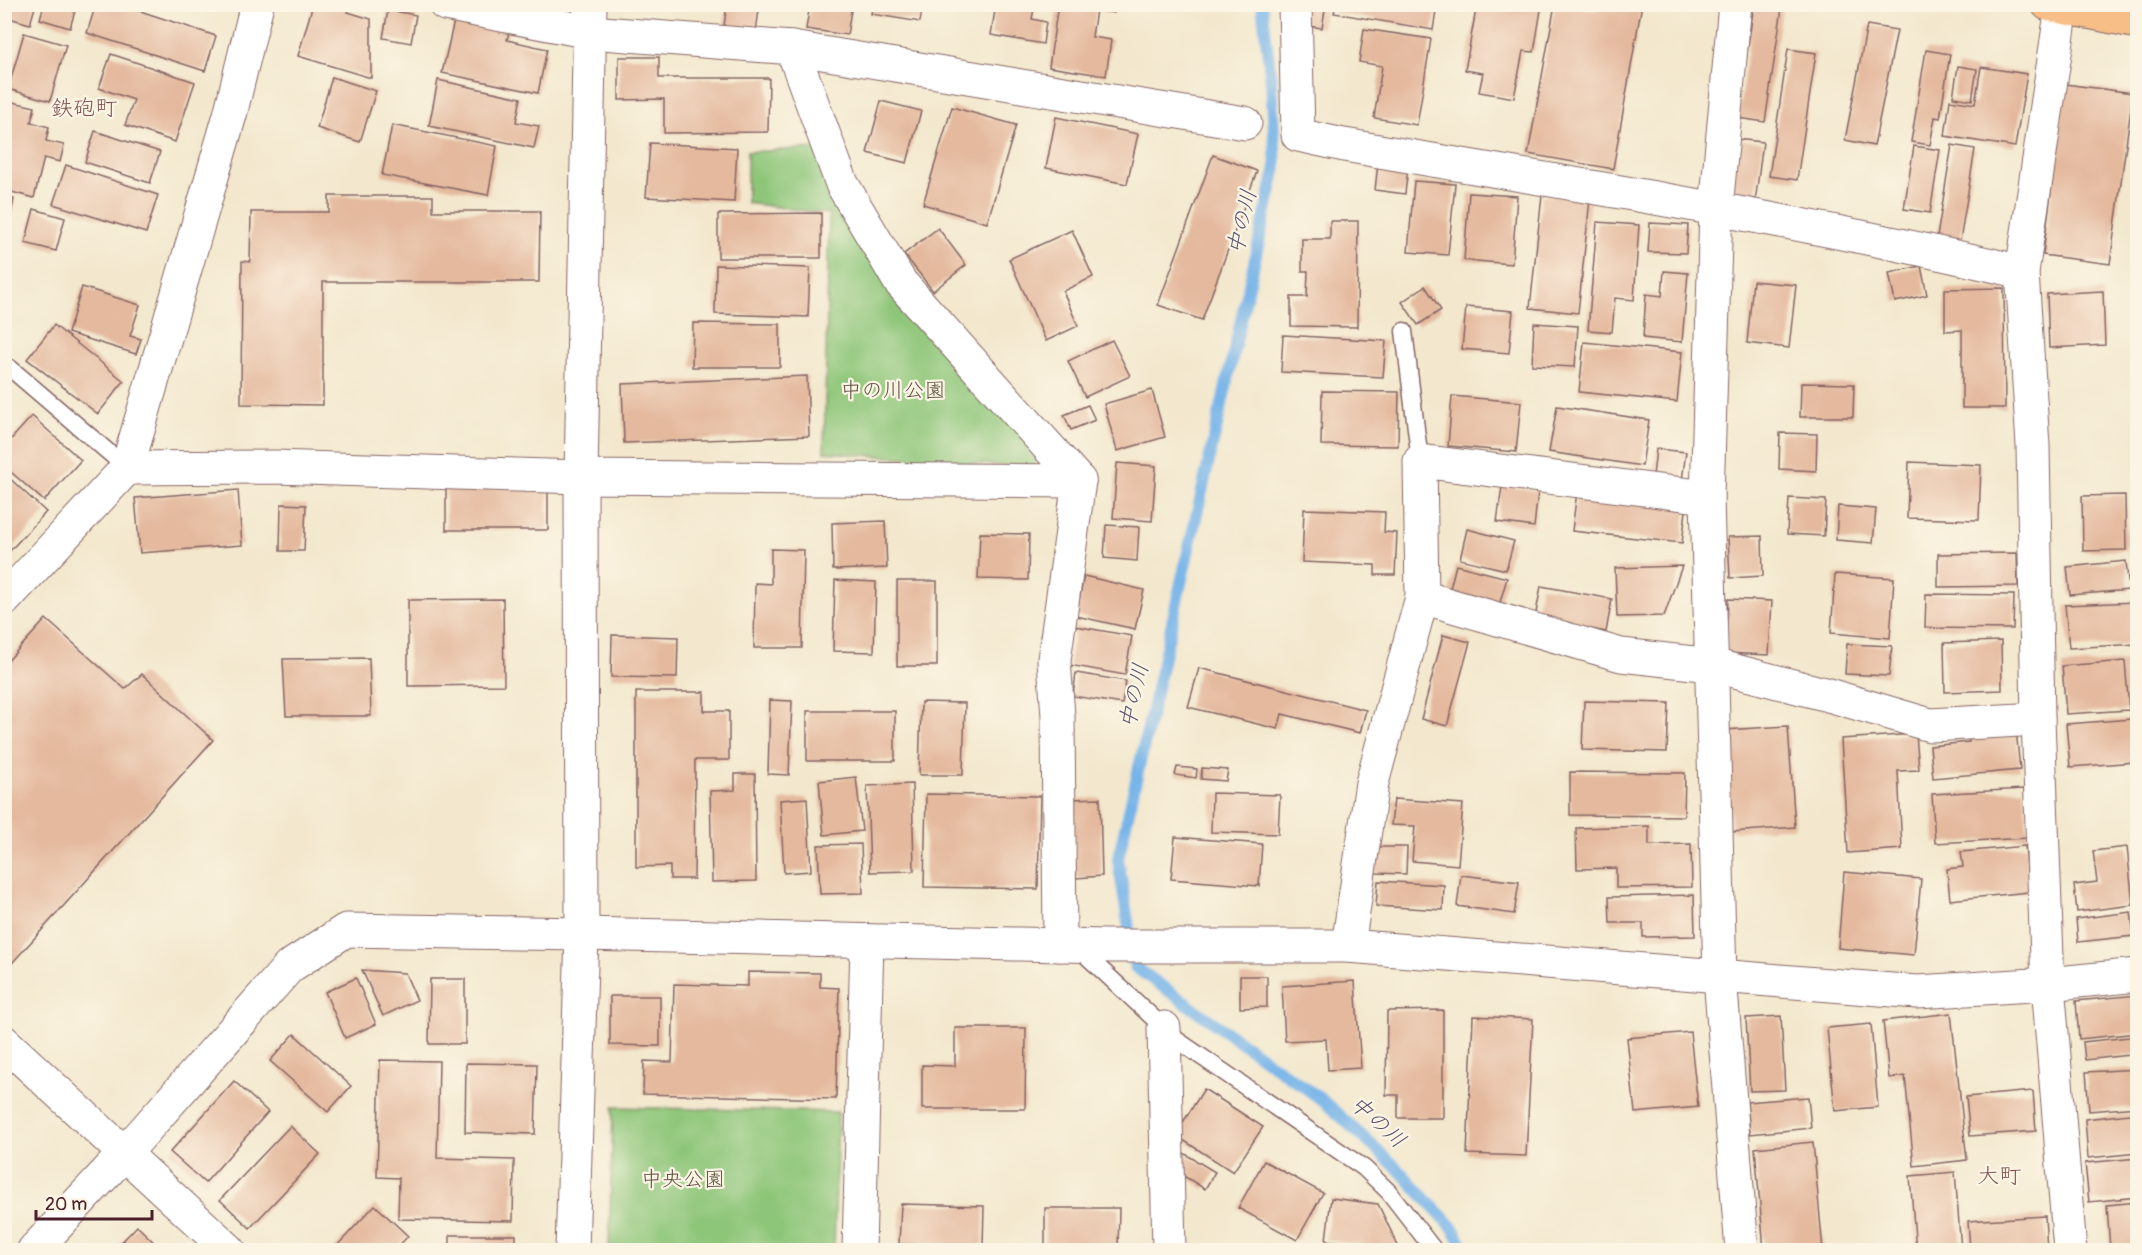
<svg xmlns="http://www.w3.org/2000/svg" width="2142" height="1255" viewBox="0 0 2142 1255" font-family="Pangolin,'Klee One',sans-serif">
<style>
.green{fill:#8ec679;stroke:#6c7252;stroke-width:1.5}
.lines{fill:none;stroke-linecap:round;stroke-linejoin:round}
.stream{stroke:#76b4e9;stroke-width:12}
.building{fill:#e4b99e}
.service-casing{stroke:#856564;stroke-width:19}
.minor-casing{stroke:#856564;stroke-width:35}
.tertiary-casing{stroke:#856564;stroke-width:35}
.primary-casing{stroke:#856564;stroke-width:35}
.service{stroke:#fff;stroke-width:16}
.minor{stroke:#fff;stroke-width:33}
.tertiary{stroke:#fff;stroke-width:33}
.primary{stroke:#f7be87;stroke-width:33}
.labels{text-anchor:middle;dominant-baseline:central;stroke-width:4.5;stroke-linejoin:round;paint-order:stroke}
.park-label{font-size:21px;fill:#5e5142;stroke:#fcf5e5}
.neighbourhood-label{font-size:22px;fill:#805553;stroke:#fcf5e5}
.water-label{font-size:22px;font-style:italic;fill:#59536e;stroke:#fcf5e5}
</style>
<rect width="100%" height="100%" fill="#fcf5e5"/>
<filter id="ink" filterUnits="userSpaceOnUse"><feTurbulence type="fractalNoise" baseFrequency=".0167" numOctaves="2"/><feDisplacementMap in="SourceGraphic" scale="12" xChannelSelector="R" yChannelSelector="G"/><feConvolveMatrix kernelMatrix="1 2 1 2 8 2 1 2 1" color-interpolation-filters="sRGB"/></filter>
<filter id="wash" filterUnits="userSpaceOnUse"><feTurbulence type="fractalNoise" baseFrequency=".008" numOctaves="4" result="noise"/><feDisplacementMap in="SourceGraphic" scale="24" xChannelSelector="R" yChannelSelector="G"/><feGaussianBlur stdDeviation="1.35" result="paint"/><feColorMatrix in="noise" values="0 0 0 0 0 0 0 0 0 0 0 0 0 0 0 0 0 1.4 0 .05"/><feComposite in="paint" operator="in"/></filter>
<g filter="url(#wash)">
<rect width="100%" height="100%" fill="#f3e8ce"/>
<!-- green -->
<g class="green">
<path d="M817,148L1038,450L1034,468L824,452L829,214L747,203V152Z"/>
<path d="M613,1107L838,1112L834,1250H609Z"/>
</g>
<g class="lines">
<!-- stream -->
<path class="stream" d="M1262,4L1271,80L1276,167L1118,859L1135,967L1321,1099L1397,1168L1453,1228L1466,1250"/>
</g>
<g id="blocks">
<!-- building -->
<g class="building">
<path d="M12,4H36L30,24L9,18Z"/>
<path d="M44,4H77L70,28L40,19Z"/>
<path d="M96,4H119L216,36L205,71L87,33Z"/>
<path d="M313,4H351L348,12L371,19V78L298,56Z"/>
<path d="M727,4H760L755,38L723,33Z"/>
<path d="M810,4H852L847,35L806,29Z"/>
<path d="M873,4H923L920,22L871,14Z"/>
<path d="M996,4H1035L1032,19L1046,22L1043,44L991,35Z"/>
<path d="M1058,4H1116L1114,13L1096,10L1092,37L1111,40L1106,76L1049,67Z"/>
<path d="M1303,4H1326L1322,28L1300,25Z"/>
<path d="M1336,4H1437L1433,30L1334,13Z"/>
<path d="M1477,4H1542L1534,52L1523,51L1514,98L1479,92L1483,73L1465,70Z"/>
<path d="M1555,4L1597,10L1598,4H1642L1613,169L1528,154Z"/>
<path d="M1754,4L1782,8L1765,122L1738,118Z"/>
<path d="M388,10L416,15L411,43L383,38Z"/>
<path d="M454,21L509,32L507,40L547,49L538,93L442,73Z"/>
<path d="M1867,25L1897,30L1874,146L1845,140Z"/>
<path d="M1364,29L1431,39L1417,125L1374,118L1382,66L1359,62Z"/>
<path d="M24,33L66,45L50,101L8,89Z"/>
<path d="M1788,49L1816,53L1797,180L1769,176Z"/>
<path d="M1926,50L1950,54L1940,118L1935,117L1930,145L1911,142Z"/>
<path d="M111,54L195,82L175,142L125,125L134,100L99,88Z"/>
<path d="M619,57H659V78H769L768,132L664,133V99L619,100Z"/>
<path d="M1958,66L1977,69L1972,100L1953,97Z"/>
<path d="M1981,67L2027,74L2015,147L1945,136L1950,100L1975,104Z"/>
<path d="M332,77L376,91L360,142L317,128Z"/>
<path d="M438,80L521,98L516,122L539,126L534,148L429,126Z"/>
<path d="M2065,84L2133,93L2110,264L2043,255Z"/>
<path d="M4,100L35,107L31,122L49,127L46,141L64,145L60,162L44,158L34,198L4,190Z"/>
<path d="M881,101L921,111L907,163L867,153Z"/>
<path d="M952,107L1016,125L987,223L923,204Z"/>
<path d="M1056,117L1138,134L1127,184L1046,168Z"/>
<path d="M392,125L497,146L488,195L382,175Z"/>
<path d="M95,131L160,152L150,183L85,162Z"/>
<path d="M1735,139L1763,142L1755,203L1727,199Z"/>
<path d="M650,143L737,148L734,202L646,197Z"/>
<path d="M1952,145L1975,149L1960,241L1937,237Z"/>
<path d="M1914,146L1940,150L1930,213L1904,209Z"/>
<path d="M1213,155L1257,171L1202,320L1158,305Z"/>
<path d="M1378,163L1408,167L1405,194L1375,190Z"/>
<path d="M66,165L158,195L146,233L53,204Z"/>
<path d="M1414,181L1455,184L1448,255L1408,252Z"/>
<path d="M1469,193L1517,196L1512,264L1464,260Z"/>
<path d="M1542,195L1590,199L1578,313L1530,308Z"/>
<path d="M329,196H433V211H540L539,282H323V405L241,404L242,261L250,262L251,212H329Z"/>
<path d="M5,197L14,199L6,240H5Z"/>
<path d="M34,209L65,218L56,251L25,243Z"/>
<path d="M821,213V258H718V214Z"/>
<path d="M1330,221H1358L1357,327L1291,326V297H1307L1308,271H1302V239H1330Z"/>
<path d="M1597,222L1639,225L1634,300L1615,298L1612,332L1588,330Z"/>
<path d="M1650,223L1688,225L1686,253L1648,252Z"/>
<path d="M938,228L966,265L933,291L904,254Z"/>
<path d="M1072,230L1093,277L1063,291L1078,326L1046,341L1009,259Z"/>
<path d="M716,265L810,268L808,317L715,314Z"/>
<path d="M1921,266L1927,295L1895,302L1889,273Z"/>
<path d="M1664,271L1688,273L1682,342L1643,338L1646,294L1662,296Z"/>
<path d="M1753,281L1796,285L1789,348L1747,343Z"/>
<path d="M1425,286L1441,310L1418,325L1402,302Z"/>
<path d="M82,287L140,305L130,336L141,339L136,354L68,333Z"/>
<path d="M2004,288L2005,408H1962V330L1945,331V289Z"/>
<path d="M2103,291L2105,345L2049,348L2047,294Z"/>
<path d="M1466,307L1513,311L1509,353L1462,349Z"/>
<path d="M693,323L780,324V367H692Z"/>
<path d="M1534,323L1578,326L1575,367L1532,365Z"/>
<path d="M54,325L124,381L98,414L27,359Z"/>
<path d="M1283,335L1386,341L1383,377L1281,372Z"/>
<path d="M1112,340L1130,376L1085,397L1068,361Z"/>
<path d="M1584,342L1682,352L1677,402L1579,392Z"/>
<path d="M807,376L809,436L624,443L622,384Z"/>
<path d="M1801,383L1854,384L1853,417H1800Z"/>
<path d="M1152,390L1165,437L1117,451L1104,404Z"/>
<path d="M1322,391L1399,392L1398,446L1321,445Z"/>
<path d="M1452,396L1521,402L1516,452L1448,446Z"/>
<path d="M1088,405L1095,420L1071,430L1064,415Z"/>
<path d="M1557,406L1649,420L1642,466L1549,452Z"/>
<path d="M32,416L81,460L44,501L4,466V447Z"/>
<path d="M1780,433L1817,434L1816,471L1779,469Z"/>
<path d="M1656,449L1686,452L1682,480L1653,476Z"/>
<path d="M1909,462L1981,465L1979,520L1907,518Z"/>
<path d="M1117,463L1156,466L1152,521L1113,518Z"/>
<path d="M4,473L46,512L4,557Z"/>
<path d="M1502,486L1538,491L1534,527L1497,522Z"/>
<rect x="446" y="488" width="102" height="42"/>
<path d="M238,490L242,545L140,553L135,498Z"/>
<path d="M1577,491L1687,503L1682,543L1572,531Z"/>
<path d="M2125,495L2126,550L2083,551L2082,496Z"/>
<path d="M1789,498L1826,500L1824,536L1787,534Z"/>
<path d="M281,504L306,505L304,551H280Z"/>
<path d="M1838,506L1876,509L1873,543L1836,540Z"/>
<path d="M1304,509L1385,512L1384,532L1397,533L1395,575H1375V565L1302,562Z"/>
<path d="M885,521L887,568L833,570L832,523Z"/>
<path d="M1106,525L1139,527L1137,561L1104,558Z"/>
<path d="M1467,529L1514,541L1506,570L1460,559Z"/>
<path d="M980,533L1029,534L1028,580L978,579Z"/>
<path d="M1762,536L1763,576L1730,578L1728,537Z"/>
<path d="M771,549L804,550L802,648H754L755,583L771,584Z"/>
<path d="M2017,553L2018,586L1938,587V554Z"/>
<path d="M2126,561L2129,590L2070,595L2067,567Z"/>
<path d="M1456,565L1507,578L1498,609L1448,596Z"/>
<path d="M1682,566L1664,616L1617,617L1615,568Z"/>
<path d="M1835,574L1894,578L1890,638L1831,633Z"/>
<path d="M1084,576L1144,590L1135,629L1076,616Z"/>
<path d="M835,580L876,582L874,652L833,651Z"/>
<rect x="897" y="581" width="40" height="85"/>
<path d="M1541,586L1612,599L1606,632L1535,618Z"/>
<path d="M1926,594L2014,595L2013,629L1925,628Z"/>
<path d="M503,599L504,685L408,686V600Z"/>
<path d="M1728,599L1772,601L1769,655L1726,653Z"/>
<path d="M2136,602L2138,644L2069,648L2065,605Z"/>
<path d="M46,619L125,689L142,674L213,740L4,972V665Z"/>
<path d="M1075,626L1132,636L1125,675L1069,665Z"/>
<path d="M612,635L678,637L677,678L611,677Z"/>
<path d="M1443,635L1470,642L1447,726L1421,719Z"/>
<path d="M2001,641L2002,690L1945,692L1944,643Z"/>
<path d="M1847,644L1892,646L1889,676L1845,674Z"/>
<path d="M369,658L371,716H286L283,659Z"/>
<path d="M2125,661L2129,710L2066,714L2062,666Z"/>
<path d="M1199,668L1366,710L1360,733L1282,714L1278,729L1188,707Z"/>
<path d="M1076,673L1126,681L1122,704L1073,696Z"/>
<path d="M636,692H704V711H729V760H695L694,879H670V866L636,867Z"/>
<path d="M770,700L792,701L789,775L768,774Z"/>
<path d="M1584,701L1669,703L1667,752L1582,750Z"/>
<path d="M921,702L965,703L963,775H919Z"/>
<rect x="807" y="711" width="88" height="50"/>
<path d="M2132,719L2136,762L2070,767L2066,724Z"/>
<path d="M1788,726L1795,827L1732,832L1725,730Z"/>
<path d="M2016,729L2020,770L1933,778L1930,746L1969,742L1968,733Z"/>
<path d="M1916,734L1919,770L1898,771L1902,849L1848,853L1841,739Z"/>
<path d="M1177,767L1197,769L1196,778L1175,775Z"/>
<path d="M1202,768L1228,770L1226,781L1201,779Z"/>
<path d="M1570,772L1685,773L1684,816L1570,815Z"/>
<path d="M735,774H755L756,881L712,882L710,791L735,790Z"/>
<path d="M856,777L862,831L824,835L819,781Z"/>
<path d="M912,784L914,871L870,872L867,786Z"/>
<path d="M2024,789L2028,838L1935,843L1932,794Z"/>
<path d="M1212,793L1280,795L1278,834L1211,832Z"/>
<path d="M926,794L1040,796L1038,889L924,887Z"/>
<path d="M807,798L811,871L784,873L780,800Z"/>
<path d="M1100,798L1102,876L1076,878L1073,799Z"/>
<path d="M1394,799L1463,804L1458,865L1412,861L1415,826L1391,825Z"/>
<path d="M1649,826V845L1691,844L1692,887L1616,888V868L1577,869L1576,828Z"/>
<path d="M1175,837L1262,844L1259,886L1171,879Z"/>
<path d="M861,844L863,893L820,894L818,845Z"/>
<path d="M2025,846L2029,892L1950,900L1947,869L1963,867L1961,852Z"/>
<path d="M1375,847H1407L1406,874L1375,873Z"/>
<path d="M2127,847L2133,905L2077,912L2074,885L2097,882L2093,851Z"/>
<path d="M1844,872L1921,879L1914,955L1838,948Z"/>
<path d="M1461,875L1519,882L1514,914L1457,906Z"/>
<path d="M1378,881L1444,885L1443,910L1376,906Z"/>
<path d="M1694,895L1695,936L1643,937V923H1610L1609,897Z"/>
<path d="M2131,912L2134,936L2078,942L2076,919Z"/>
<path d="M362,970L405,973L417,1000L383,1016Z"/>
<path d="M748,972L820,973V987L839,988L836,1099L643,1094L644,1061L672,1062L674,984L748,986Z"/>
<path d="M1240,976H1267V1007L1240,1008Z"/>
<path d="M356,978L376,1024L345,1038L325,992Z"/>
<path d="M430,979H465V1044H429Z"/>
<path d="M1355,981L1361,1068L1328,1070L1326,1039L1285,1041L1282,986Z"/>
<path d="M2138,995V1033L2079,1039L2076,1001Z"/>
<path d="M610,996H660V1046L610,1045Z"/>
<path d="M1443,1010V1118H1398V1095H1386L1387,1011Z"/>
<path d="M1951,1013L1967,1160L1914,1166L1905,1076L1889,1078L1883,1021Z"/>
<path d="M1473,1016L1533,1019L1526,1156L1467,1154Z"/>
<path d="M1781,1016L1785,1090L1750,1091L1746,1018Z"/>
<path d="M1871,1024L1878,1107L1835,1111L1827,1028Z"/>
<path d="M955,1028H1026L1025,1109H922V1065L955,1066Z"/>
<path d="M1690,1032L1698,1107L1635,1113L1627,1038Z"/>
<path d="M294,1034L351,1086L328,1112L270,1061Z"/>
<path d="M2138,1036V1054L2085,1060L2083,1042Z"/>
<path d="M380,1060L439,1061L437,1158L514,1160L513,1221L398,1219L399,1178L377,1177Z"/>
<path d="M466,1063L537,1064L535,1134L465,1132Z"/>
<path d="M2138,1069V1107L2089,1111L2086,1072Z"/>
<path d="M234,1081L268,1112L205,1183L170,1152Z"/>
<path d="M1204,1089L1263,1127L1233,1172L1175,1135Z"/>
<path d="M2033,1091L2036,1131L1970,1136L1966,1097Z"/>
<path d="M1808,1097L1811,1128L1750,1134L1747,1102Z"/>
<path d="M2138,1113V1153L2088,1158L2085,1119Z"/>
<path d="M290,1126L320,1154L250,1228L220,1200Z"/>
<path d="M1813,1142L1823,1250H1764L1755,1148Z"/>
<path d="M1182,1152L1215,1172L1205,1189L1172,1169Z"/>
<path d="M2138,1158V1197L2089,1202L2085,1163Z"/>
<path d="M1264,1161L1323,1193L1297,1240L1238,1208Z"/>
<path d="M1955,1172L1961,1250H1916L1910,1176Z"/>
<path d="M1331,1198L1378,1204L1400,1250L1326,1240Z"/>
<path d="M2138,1202V1248L2110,1250L2107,1205Z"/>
<path d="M901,1204L984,1206L983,1247L899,1244Z"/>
<path d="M375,1205L408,1236L395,1250H333Z"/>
<path d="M1045,1208H1119L1118,1250H1045Z"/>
<path d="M2045,1216L2047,1250H1970L1968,1221Z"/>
<path d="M137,1226L162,1250H114Z"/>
<rect x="450" y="1235" width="66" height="15"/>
</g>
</g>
</g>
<g filter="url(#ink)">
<use href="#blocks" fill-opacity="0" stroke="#856564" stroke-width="1.5"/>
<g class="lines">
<!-- service casing -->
<g class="service-casing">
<g id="service">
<path d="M1404,331L1420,461"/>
<path d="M4,369L10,368L127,468"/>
<path d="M1078,948L1177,1040L1364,1168L1389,1192L1434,1250"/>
</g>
</g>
<!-- minor casing -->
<g class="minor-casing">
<g id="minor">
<path d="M445,4L590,32L792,48L1245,123"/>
<path d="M1295,4L1298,135L1344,145C1571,184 1798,219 2022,272"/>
<path d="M1735,4L1716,209L1707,497L1720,977L1742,1250"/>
<path d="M2062,7L2022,272L2033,446L2038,719L2048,984L2070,1250"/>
<path d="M792,48L842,184L900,282L1079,481"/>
<path d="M127,468L275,467L581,477L1079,481"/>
<path d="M1422,597L1621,655L1712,665L1832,696L1930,725L2038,719"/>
<path d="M4,600L127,468L230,115L257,4"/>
<path d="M582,934L1105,946H1348L1917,992L2048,984L2138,975"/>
<path d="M1060,945L1058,716L1054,660L1079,481"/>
<path d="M1348,946L1372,783L1422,597L1420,461L1707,497"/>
<path d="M1164,1028L1169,1250"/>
<path d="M4,1042L229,1250"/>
<path d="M859,1250L867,941"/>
</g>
</g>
<!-- tertiary casing -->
<g class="tertiary-casing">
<g id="tertiary">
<path d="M34,1250L123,1155L289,967L346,930L582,934"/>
<path d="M572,1250L582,934L581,477L590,4"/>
</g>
</g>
<!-- primary casing -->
<g class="primary-casing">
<path id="primary" d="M2048,4L2138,22"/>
</g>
<!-- service -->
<use href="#service" class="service"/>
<!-- minor -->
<use href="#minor" class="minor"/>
<!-- tertiary -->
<use href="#tertiary" class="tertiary"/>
<!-- primary -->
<use href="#primary" class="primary"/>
</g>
</g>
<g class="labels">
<!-- park labels -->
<g class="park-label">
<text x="893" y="390">中の川公園</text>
<text x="683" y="1179">中央公園</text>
</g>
<!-- neighbourhood labels -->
<g class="neighbourhood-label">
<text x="84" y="108">鉄砲町</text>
<text x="1999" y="1176">大町</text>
</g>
<!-- water labels -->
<g class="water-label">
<text transform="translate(1242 222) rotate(-77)">中の川</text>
<text transform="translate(1134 696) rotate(-77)">中の川</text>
<text transform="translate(1378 1122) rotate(42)">中の川</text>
</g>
</g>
<!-- margin -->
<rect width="2142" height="1255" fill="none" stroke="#fcf5e5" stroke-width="24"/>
<!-- scale -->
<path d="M36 1210v9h116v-9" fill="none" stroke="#4a1f2b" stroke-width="3"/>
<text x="45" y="1210" font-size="18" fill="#4a1f2b" stroke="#fcf5e5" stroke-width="4.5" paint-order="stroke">20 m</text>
</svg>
